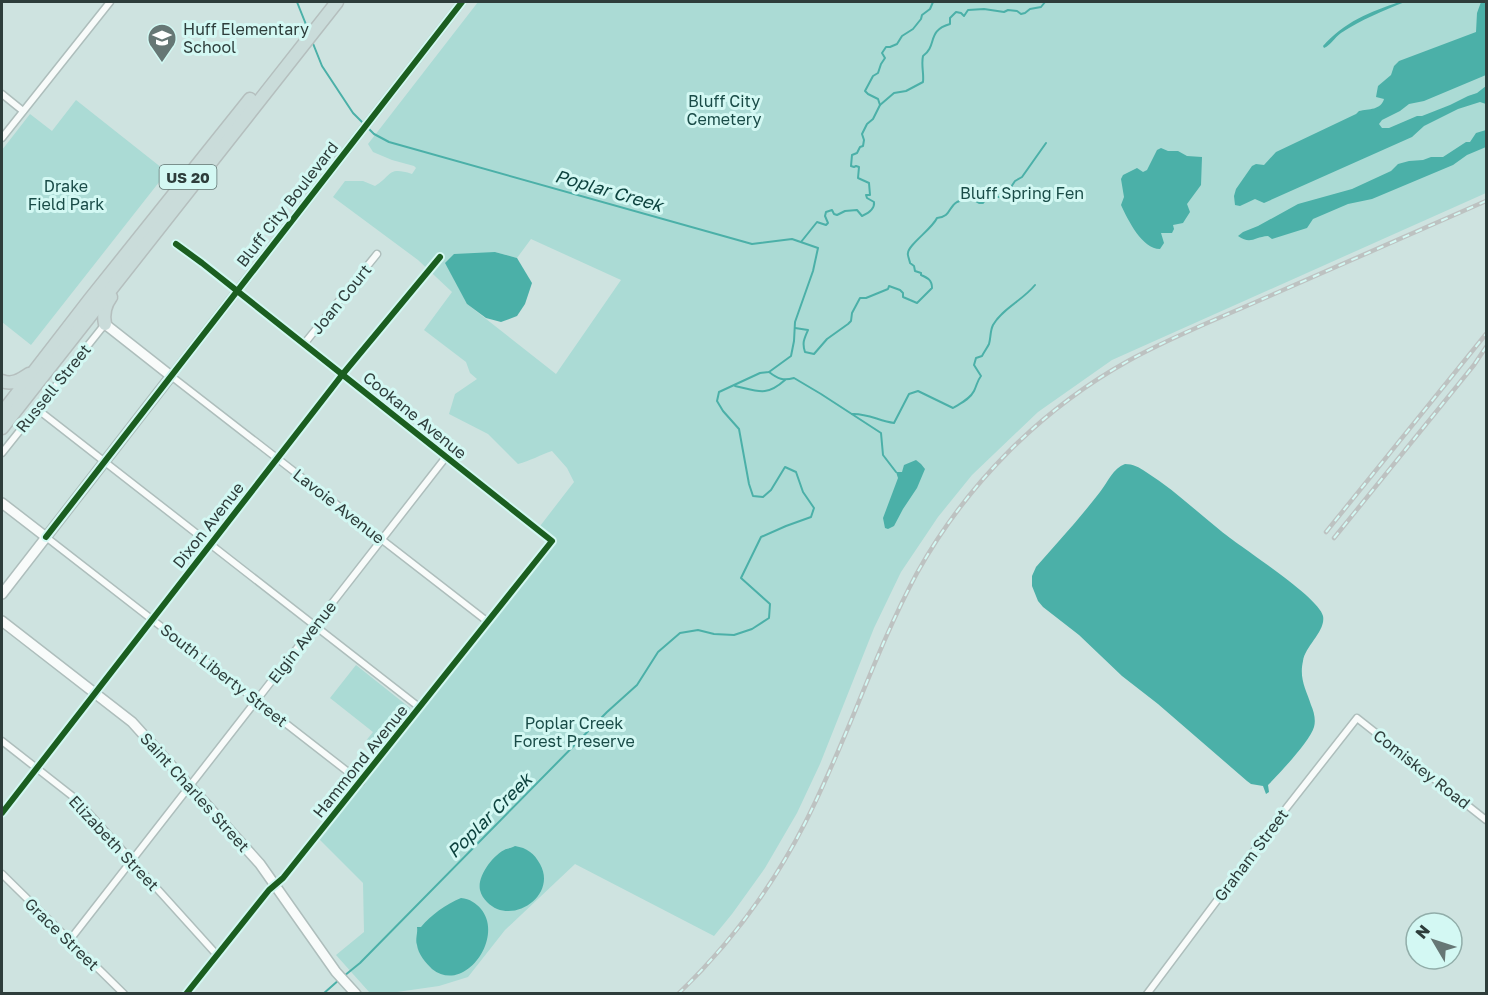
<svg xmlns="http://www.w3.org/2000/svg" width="1488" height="995" viewBox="0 0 1488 995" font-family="'Golos Text',sans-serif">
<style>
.green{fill:#abdbd5;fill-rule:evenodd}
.water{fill:#4bb0a8}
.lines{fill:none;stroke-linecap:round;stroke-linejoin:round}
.stream{stroke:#4bb0a8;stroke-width:2}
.minor-casing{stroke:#aebebc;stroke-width:9}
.tertiary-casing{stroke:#aebebc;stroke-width:10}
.secondary-casing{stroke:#aebebc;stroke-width:12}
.motorway-casing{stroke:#b5bfbe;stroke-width:15}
.minor{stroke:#f8fbfa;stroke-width:6}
.tertiary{stroke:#f8fbfa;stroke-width:8}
.secondary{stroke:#f8fbfa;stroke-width:9}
.motorway{stroke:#cadcda;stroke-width:12}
.rail-casing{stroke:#bdc2c1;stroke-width:4.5}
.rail{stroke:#d3f8f3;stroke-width:2;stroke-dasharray:7;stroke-linecap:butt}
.cycleway-casing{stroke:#d3f8f3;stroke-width:10}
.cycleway{stroke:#1b5e20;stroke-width:6}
.labels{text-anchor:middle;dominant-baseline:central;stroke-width:6;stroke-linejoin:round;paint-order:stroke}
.shield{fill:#d3f8f3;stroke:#607572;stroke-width:1.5}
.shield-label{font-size:15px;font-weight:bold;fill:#2e3d3b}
.poi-label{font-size:16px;fill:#2e3d3b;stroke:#d3f8f3;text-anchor:start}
.park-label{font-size:16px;fill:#194b47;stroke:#d3f8f3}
.street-label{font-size:16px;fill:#2e3d3b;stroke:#d3f8f3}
.water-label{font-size:18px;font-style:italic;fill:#0d423e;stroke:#d3f8f3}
</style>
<rect width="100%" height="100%" fill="#cee3e0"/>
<!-- green -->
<g class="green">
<path d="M478,2H1486V193L1112,360L1038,412L972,475L938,517L901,572L874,628L820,764L797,813L765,868L732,914L714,936L575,864L505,930L468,977L439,986L390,993H370L336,955L364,932L363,883L319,839L555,544L537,530L574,482L567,468L552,451C540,455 530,461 518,464L488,434L449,414L455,394L477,379L470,373L466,362L424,330L452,292L418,260L333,197L345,181H363L375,186C392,176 387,166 412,174L416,168L414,166L392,160L373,152L368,144ZM531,239L621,280L556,374L467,304L495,252L517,258Z"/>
<path d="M76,100L167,172L31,345L2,322V150L30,114L52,131Z"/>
<path d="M356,665L410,708L409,712L378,752L365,742L373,732L330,698Z"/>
</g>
<!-- water -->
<g class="water">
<path d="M1399,2H1405C1384,10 1361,20 1341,33C1334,38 1331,45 1324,48L1323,46C1344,22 1370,12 1399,2Z"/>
<path d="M1481,2H1486V75L1424,101L1409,104L1400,111L1382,120L1379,124L1382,128H1389L1417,116H1422L1450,105L1468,96L1477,93L1486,86V104L1480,102L1458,109L1424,126L1412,137L1264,203L1255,199L1240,206L1235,205L1234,196L1236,189L1252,166L1256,164L1264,165L1276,152L1356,114L1359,111C1369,109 1381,110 1384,99L1376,97L1378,86L1391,75L1394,66L1399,61L1476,32L1477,13Z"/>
<path d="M1486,130V147L1467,155L1453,165L1372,199L1348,204L1313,219L1307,228L1272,239L1268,236C1254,237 1251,245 1238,236L1243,232L1258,226L1298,204L1352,189L1391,171L1398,164L1409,161L1423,160L1431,157H1443L1466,142H1470L1476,133Z"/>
<path d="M1161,148L1168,151H1178L1187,156L1202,157L1201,185L1187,204L1190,212L1183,223L1173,225L1174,229L1172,233H1161L1164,243L1160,249C1142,249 1128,220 1121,205L1124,197L1121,179L1123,175L1137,168L1143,172L1147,170L1157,150Z"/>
<path d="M495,252L517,258L532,283L525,304L517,316L501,322L486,318L467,304L445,263L454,254Z"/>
<path d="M916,460L921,464L925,469L917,488L903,509L894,526L888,529L885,528L883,518L898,478L896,472H902L904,465Z"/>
<path d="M1125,464C1133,464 1139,467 1146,472C1173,489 1196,511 1221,531C1240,547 1319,597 1323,616C1326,631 1305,646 1303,661C1299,679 1306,689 1311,705C1314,712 1316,720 1314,727C1310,741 1279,774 1268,785L1269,792L1266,794L1263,786L1251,784L1247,781L1158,704L1122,676L1079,635L1043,607L1038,601L1032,586V576L1036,567C1058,542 1080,518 1100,492C1108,482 1113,468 1125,464Z"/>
<path d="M515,846C527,848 534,853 540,864C558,896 511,927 487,902C484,899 481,895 480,890C477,876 493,855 506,849C507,849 514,847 515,846Z"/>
<path d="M461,898C470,899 476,903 481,909C505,938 464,995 432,969C426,963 418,954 417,945C415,939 418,933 417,927H421C431,915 446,904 461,898Z"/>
</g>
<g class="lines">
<!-- stream -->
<g class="stream">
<path d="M297,2L309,32"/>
<path d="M312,41L322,66L353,113L364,124"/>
<path d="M880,105L894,93L906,91L923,82C924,73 921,65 923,56C938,45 926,31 950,24V18L956,12L961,13L964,16L968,10L984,9L1004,12L1008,10L1017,11L1021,14L1025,13L1030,9L1041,7L1045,2"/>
<path d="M801,242L817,222L826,225L828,223L825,216L826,212L832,210L834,214L837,215L845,211L857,210L862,216C869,213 875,209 874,202L867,198L866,195H870L869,183L858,178L859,167L856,166L854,167L851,166L852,155L857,153L860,147L863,146L864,140L862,134L867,124L873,119L880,105L878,99L868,94L865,91L873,76L878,73L881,64L885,58L882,53L886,47H890L897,44L902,36L913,29L921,19L922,15L930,9L933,2"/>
<path d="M795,328L808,330C804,339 802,343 805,352L814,354L827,339L848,324L851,321L852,313L860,298H866L888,289L889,286L900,290L903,293V297L917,303L932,288C932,280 928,278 921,275V273L915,271L914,266L910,263C910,261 907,255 908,253C908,245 932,229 937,218C951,217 948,207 957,202C961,200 968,199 972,199L979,203H983L987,197H999L1003,191L1011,187L1015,181L1022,177L1046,143"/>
<path d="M769,372C778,379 783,381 794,378L821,394L881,433L883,455L896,472"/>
<path d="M735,386C758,391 766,397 785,380"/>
<path d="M852,414C867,413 879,421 894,423L909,394L918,391L953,408C961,403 970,399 974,391C977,385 977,381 981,376L974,365L976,358L982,356C984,352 987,348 989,344C991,337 990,331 993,325C1002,309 1023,300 1035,285"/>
<path d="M344,976L360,963L607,712L637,685L658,652L680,633L698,630L714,634L734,635L752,629L769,618L770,604L741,578L761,537L786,526L811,517L814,508L803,492L796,472L785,467L771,490L763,497L753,496L749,484L739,429L723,411L717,401L719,392L760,373L769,372L791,356L794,341L795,322L813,271L818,248L792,239L752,244L389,142L374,134L368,128"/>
<path d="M323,994L340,979"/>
</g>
<!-- minor casing -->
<g class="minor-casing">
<g id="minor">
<path d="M2,94L23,111"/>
<path d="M2,138L110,2"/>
<path d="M176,244L202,263L552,541L283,878L269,890L186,994"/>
<path d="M304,344L377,254"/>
<path d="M171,376L488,622"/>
<path d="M37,409L419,707"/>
<path d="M2,453L105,324"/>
<path d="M46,537L361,782"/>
<path d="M2,741L76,799L217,955"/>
<path d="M2,813L342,375L440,257"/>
<path d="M2,874L124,994"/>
<path d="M69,941L446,457"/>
<path d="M1147,994L1284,811L1357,718L1486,820"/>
</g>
</g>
<!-- tertiary casing -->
<g class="tertiary-casing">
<path id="tertiary" d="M171,376L462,2"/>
</g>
<!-- secondary casing -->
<g class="secondary-casing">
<g id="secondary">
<path d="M2,503L46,537"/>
<path d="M2,594L171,376L105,324"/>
<path d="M2,621L132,722L260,864L336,972L356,994"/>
</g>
</g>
<!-- motorway casing -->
<g class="motorway-casing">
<g id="motorway">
<path d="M105,324C103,314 105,305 111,297"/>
<path d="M2,381C12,385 20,380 29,374"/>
<path d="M2,413L90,299L250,99"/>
<path d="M2,428L337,2"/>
</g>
</g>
<!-- minor -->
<use href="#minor" class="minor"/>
<!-- tertiary -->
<use href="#tertiary" class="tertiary"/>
<!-- secondary -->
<use href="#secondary" class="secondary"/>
<!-- motorway -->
<use href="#motorway" class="motorway"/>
<!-- rail casing -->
<g class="rail-casing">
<g id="rail">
<path d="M1326,532L1486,334"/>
<path d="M1334,538L1474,365L1486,347"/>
<path d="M678,994C730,944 773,886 805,823C847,741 874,653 917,573C966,485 1040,410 1128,361C1175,335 1225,316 1274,294C1345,263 1416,232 1486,201"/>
</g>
</g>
<!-- rail -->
<use href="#rail" class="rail"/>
<!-- cycleway casing -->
<g class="cycleway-casing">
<g id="cycleway">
<path d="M176,244L202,263L552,541L283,878L269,890L186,994"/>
<path d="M46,537L462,2"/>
<path d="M2,813L342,375L440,257"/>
</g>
</g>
<!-- cycleway -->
<use href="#cycleway" class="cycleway"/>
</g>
<!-- icons -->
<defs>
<g id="school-pin" transform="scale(1.5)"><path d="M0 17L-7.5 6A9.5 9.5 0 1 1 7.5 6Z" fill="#667775" stroke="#d3f8f3"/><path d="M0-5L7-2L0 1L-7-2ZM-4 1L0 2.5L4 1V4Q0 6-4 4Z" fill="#fff"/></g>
</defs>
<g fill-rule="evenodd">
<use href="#school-pin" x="162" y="38"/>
</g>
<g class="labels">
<!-- shield labels -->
<rect class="shield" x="159.5" y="165" width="57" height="24" rx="4.5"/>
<g class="shield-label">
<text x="188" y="177">US 20</text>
</g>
<!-- poi labels -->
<g class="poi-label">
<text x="183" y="29">Huff Elementary<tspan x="183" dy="18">School</tspan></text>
</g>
<!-- park labels -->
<g class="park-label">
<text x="724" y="101">Bluff City<tspan x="724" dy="18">Cemetery</tspan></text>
<text x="66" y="186">Drake<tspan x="66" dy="18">Field Park</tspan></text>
<text x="1022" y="193">Bluff Spring Fen</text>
<text x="574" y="723">Poplar Creek<tspan x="574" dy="18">Forest Preserve</tspan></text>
</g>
<!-- street labels -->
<g class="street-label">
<text transform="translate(287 204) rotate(-52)">Bluff City Boulevard</text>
<text transform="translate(341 299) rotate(-51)">Joan Court</text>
<text transform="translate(53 388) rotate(-51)">Russell Street</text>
<text transform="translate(415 415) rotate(39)">Cookane Avenue</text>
<text transform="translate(339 506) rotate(38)">Lavoie Avenue</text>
<text transform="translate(208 525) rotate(-52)">Dixon Avenue</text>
<text transform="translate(302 642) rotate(-52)">Elgin Avenue</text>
<text transform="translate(224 675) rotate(38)">South Liberty Street</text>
<text transform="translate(360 761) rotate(-51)">Hammond Avenue</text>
<text transform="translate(1422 769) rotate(38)">Comiskey Road</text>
<text transform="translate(195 792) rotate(48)">Saint Charles Street</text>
<text transform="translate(114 843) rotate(47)">Elizabeth Street</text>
<text transform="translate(1251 855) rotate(-53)">Graham Street</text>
<text transform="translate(62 934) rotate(44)">Grace Street</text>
</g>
<!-- water labels -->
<g class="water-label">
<text transform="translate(609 190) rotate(16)">Poplar Creek</text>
<text transform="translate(489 815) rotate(-45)">Poplar Creek</text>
</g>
</g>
<!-- border -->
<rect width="1488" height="995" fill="none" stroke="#2e3d3b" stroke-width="6"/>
<!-- north arrow -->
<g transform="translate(1434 941) rotate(309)"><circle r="28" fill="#d3f8f3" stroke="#91ada9" stroke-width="1.5"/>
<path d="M0-4.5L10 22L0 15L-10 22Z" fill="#667775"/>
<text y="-9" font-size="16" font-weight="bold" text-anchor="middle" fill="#2e3d3b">N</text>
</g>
</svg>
